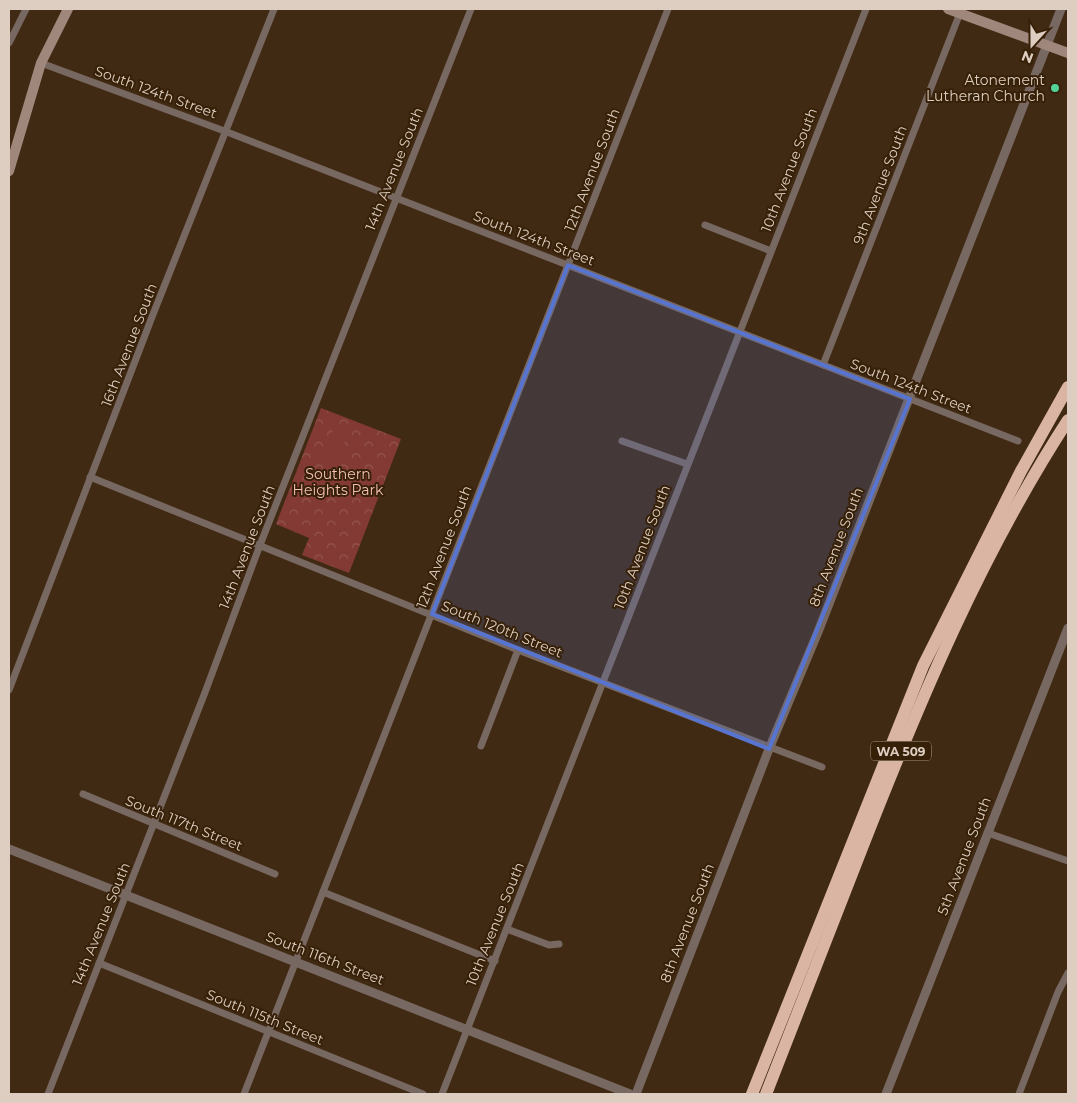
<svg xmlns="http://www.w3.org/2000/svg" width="1077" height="1103" viewBox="0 0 1077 1103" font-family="Montserrat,sans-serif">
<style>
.park{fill:url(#park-crowns)}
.pitch{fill:#833a34}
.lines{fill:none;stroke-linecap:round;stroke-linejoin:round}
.minor{stroke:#776861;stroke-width:7}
.tertiary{stroke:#776861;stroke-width:9}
.secondary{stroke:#9f877c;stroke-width:10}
.motorway{stroke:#dab5a4;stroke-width:12}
.marked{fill:#5774d1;fill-opacity:0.2;stroke:#5774d1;stroke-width:4;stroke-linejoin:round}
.poi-dot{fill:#53d397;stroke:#372008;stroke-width:2}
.labels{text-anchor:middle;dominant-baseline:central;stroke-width:4;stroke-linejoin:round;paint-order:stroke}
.shield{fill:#372008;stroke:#ab9a8a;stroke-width:1}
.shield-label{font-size:12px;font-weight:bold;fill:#ddcec1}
.poi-label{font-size:14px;fill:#ddcec1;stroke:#372008;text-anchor:end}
.street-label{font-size:14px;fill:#ddcec1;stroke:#372008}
.park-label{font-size:14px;fill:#f5c1ba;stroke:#372008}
</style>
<defs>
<pattern id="park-crowns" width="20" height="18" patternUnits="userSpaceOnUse" patternTransform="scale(1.25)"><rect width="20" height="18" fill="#833a34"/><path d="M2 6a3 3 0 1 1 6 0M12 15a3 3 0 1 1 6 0" fill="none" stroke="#945550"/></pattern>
</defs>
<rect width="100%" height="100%" fill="#412a13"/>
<!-- park -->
<path class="park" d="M321,408L401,439L349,573L302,555L309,538L276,524Z"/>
<!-- pitch -->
<path class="pitch" d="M335,425L349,430L337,462L323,456Z"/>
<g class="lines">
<!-- minor -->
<g class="minor">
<path d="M9,43L26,9"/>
<path d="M41,63L227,132L1018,441"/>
<path d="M705,225L771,251"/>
<path d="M823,365L960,13"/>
<path d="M622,441L687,464"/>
<path d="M90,477L518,650L822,767"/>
<path d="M9,690L152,317L274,9"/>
<path d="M481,746L518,650"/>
<path d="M83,794L275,874"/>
<path d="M988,833L1068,861"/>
<path d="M323,892L495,961"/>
<path d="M507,929L549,945L559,944"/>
<path d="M99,963L423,1094"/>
<path d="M48,1094L204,695L260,545L471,9"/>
<path d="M244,1094L668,9"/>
<path d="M442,1094L866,9"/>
<path d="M1019,1094L1058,992L1068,973"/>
</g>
<!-- tertiary -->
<g class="tertiary">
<path d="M9,849L630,1094"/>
<path d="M636,1094L769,749L818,632L1061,9"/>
<path d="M886,1094L1068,628"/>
</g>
<!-- secondary -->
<g class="secondary">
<path d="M948,9L1068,53"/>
<path d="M9,171L41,63L68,9"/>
</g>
<!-- motorway -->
<g class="motorway">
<path d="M752,1094L923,666L1021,471L1068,387"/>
<path d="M766,1094C798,1012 830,930 862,848C920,700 981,554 1068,420"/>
</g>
</g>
<!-- marked area -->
<path class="marked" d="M568,265L910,399L769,749L432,614Z"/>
<!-- markers -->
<circle class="poi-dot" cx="1055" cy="88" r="5"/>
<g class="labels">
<!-- shield labels -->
<rect class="shield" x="871" y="741.5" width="60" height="19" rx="4"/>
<g class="shield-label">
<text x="901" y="751">WA 509</text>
</g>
<!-- poi labels -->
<g class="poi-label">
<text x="1045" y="80">Atonement<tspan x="1045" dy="16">Lutheran Church</tspan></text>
</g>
<!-- street labels -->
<g class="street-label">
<text transform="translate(156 92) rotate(20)">South 124th Street</text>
<text transform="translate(394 169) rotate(-68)">14th Avenue South</text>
<text transform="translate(592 170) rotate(-69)">12th Avenue South</text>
<text transform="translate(789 170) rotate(-69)">10th Avenue South</text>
<text transform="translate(880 185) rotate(-69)">9th Avenue South</text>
<text transform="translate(534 238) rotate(21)">South 124th Street</text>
<text transform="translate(129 345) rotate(-69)">16th Avenue South</text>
<text transform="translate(911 386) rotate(21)">South 124th Street</text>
<text transform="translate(247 547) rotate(-69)">14th Avenue South</text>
<text transform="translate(444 547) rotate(-69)">12th Avenue South</text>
<text transform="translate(642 547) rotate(-69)">10th Avenue South</text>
<text transform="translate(836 547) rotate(-69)">8th Avenue South</text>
<text transform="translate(502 629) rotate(22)">South 120th Street</text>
<text transform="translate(184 823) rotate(22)">South 117th Street</text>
<text transform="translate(964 856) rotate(-69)">5th Avenue South</text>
<text transform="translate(687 923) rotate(-69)">8th Avenue South</text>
<text transform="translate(101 924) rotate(-68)">14th Avenue South</text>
<text transform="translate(495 924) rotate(-68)">10th Avenue South</text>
<text transform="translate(325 958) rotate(21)">South 116th Street</text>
<text transform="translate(265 1017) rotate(22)">South 115th Street</text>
</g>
<!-- park labels -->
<g class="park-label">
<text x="338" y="474">Southern<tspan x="338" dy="16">Heights Park</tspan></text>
</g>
</g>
<!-- border -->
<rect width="1077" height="1103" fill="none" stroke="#ddcec1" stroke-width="20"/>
<!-- north arrow -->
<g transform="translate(1032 45) rotate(201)" stroke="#372008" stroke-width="4" paint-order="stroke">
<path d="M0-4L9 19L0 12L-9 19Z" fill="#ddcec1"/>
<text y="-8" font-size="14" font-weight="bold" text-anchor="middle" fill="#ddcec1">N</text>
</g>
</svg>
